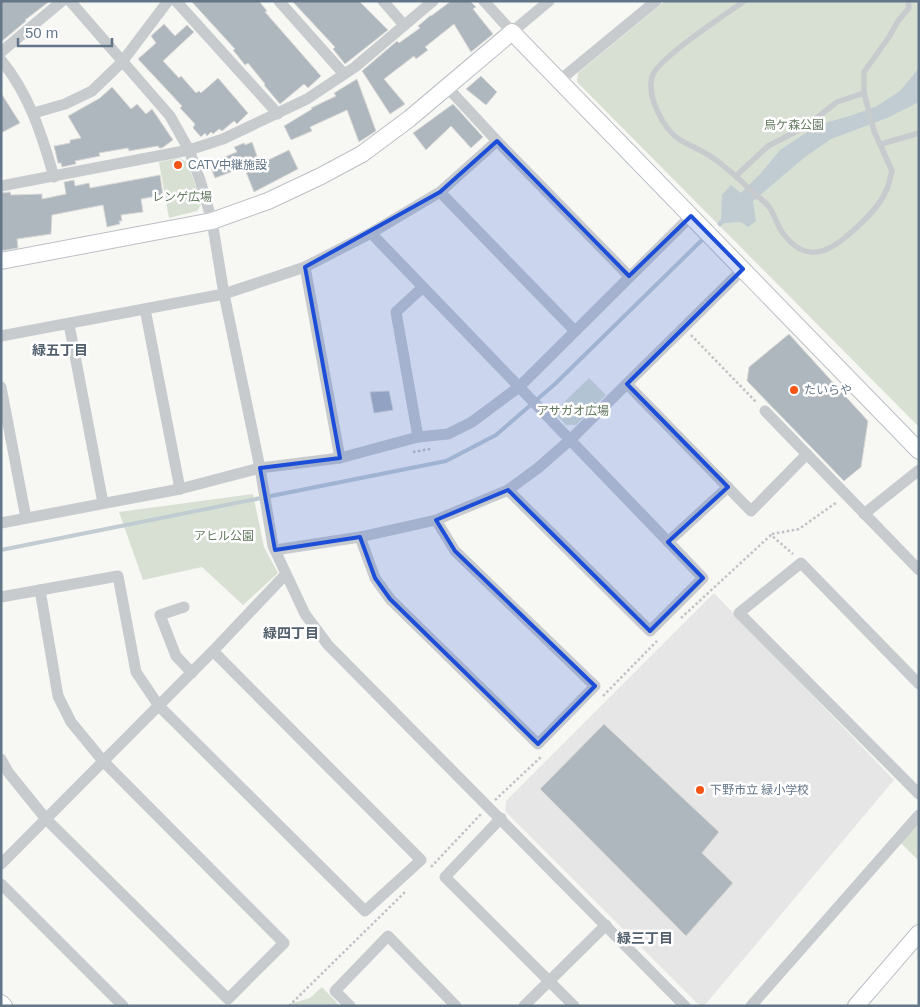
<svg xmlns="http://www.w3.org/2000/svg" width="920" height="1007" viewBox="0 0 920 1007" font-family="Helvetica,'Noto Sans JP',sans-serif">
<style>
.built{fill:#e5e6e5}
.green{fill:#d8e0d4}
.water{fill:#c0ccd2}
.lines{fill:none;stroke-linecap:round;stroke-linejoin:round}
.stream{stroke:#c0ccd2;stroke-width:4}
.building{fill:#afb7be;stroke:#d9d9d6}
.secondary-casing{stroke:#bbc0c5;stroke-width:18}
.path{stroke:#c0c3c5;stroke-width:2.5;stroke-dasharray:2.5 2.5;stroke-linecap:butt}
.lane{stroke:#c7cbce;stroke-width:5.5}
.street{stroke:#c7cbce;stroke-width:11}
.secondary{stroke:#fff;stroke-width:16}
.marked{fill:#1d4ed8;fill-opacity:0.2;stroke:#1d4ed8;stroke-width:4;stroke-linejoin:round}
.poi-dot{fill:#f45517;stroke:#fff;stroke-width:2}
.labels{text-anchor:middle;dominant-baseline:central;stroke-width:5;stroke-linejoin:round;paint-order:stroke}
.park-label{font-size:12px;fill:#63795f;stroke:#fff}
.poi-label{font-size:12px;fill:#637688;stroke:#fff;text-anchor:start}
.neighbourhood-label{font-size:14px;font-weight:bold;fill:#525f6c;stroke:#fff}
</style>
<rect width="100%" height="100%" fill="#f7f7f4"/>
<!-- built -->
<path class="built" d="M714,593L894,780L704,1006H700L505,811L506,801Z"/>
<!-- green -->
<g class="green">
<path d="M665,1H919V427L577,82L578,73Z"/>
<path d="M179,158L187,162L202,203L197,211L169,218L159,162Z"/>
<path d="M589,378L606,395L576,425H566L554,412Z"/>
<path d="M253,494L264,547L278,573L243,605L202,567L143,580L119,512Z"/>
<path d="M919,823V861L900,842Z"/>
<path d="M322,987L340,1006H284L310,998Z"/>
</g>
<!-- water -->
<path class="water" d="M919,68V102L887,118L831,139L805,157L753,201L756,221L748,227L741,222L724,223L720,227L717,224L721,219L722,195L731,185L741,193L761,173L780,150L818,125L853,115L877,106L900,91Z"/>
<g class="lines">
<!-- stream -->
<path class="stream" d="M1,550L446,461L496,435L555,384L705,237"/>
</g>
<!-- building -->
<g class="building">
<path d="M1,1H50L25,20L26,21L1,42Z"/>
<path d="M191,1H259L267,11L265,12L321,76L308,88L304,84L280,104L264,85L265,84L248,63L245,65L233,50L235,49Z"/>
<path d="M292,1H359L388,30L345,64L333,49L335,47Z"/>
<path d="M451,1H470L476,7L473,9L493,34L471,52L454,24L425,47L428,50L416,59L414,56L384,79L405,104L390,114L362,71L397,41L399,43L420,28L418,26L431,15V16Z"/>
<path d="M164,24L175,36L187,25L194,32L163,61L179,78L181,76L196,93L199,91L201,93L218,78L248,113L237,124L234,121L222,131L219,129L213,134L211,132L207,136L205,133L201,137L193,128L195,124L180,108L182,106L138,59L156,43L151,36Z"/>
<path d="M481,76L497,92L486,105L466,89Z"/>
<path d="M357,79L376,131L359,142L347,110L310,127L312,131L291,140L284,126L312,109L311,108L336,96L334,93Z"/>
<path d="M112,87L131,109L137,104L146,114L152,109L173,140L162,148H159L158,146L129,151L128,148L99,153L100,156L75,161L76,164L62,167L61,163H58L54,146L70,143V140L81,138L68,116L100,98Z"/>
<path d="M1,93L20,123L1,133Z"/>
<path d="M453,104L483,137L471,148L451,126L426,150L413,133Z"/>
<path d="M252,142L260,164L289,150L298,169L254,192L244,167L215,178L209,163L237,152L234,147L244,143L245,145Z"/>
<path d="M160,175L163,195L141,199L143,212L121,215L122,221H119L120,224L107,227L103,205L52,215L51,234L17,239L18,248L1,251V193L10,192L11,195L42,194V199L66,194L64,182L74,180L75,186L89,183L90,188Z"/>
<path d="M789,334L868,421L861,467L844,481L747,381L749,367Z"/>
<path d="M389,391L393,410L374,413L370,392Z"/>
<path d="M604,724L719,832L702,853L733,883L686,936L540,789Z"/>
</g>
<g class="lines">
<!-- secondary casing -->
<g class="secondary-casing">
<g id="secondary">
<path d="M1,261L212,221L268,201L321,176L362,154L409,119L512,32L919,451"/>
<path d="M1,1003L4,1006"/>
<path d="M856,1006L919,933"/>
</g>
</g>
<!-- path -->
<g class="path">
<path d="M691,335L757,403"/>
<path d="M413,452L430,449"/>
<path d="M772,534L799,529L837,502"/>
<path d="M681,618L771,535L793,554"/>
<path d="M603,696L657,641"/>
<path d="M495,800L542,756"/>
<path d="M431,867L481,814"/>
<path d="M289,1006L406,891"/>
</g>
<!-- lane -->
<g class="lane">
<path d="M744,1C727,14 656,59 652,77C647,97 663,129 680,140C691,146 703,151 713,158C729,169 742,182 756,195C761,199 766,203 770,208C775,216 777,225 782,232C803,261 824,256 848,235C861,224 878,208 885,193C889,186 890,178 892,171L874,131L864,93V72L889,37L898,21L909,8L908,1"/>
<path d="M881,144L919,133"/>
<path d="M736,176L768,146L805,127L837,102L864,93"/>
</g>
<!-- street -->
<g class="street">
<path d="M70,1L170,116L189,150L200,180L212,221L224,294L260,468L273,546L305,614L328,645L685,1006"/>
<path d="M176,1L278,114"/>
<path d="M279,1L344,74"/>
<path d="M383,1L404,25"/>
<path d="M484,1L512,32L549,1"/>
<path d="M1,52L62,1"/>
<path d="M1,60C29,94 42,135 54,177"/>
<path d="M560,80L656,1"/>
<path d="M447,87L497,141L629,276"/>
<path d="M34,113L65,104L92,91L122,62L168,1"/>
<path d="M1,186L189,150L223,139L307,99L355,67L433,1"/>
<path d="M440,192L574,330"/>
<path d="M371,233L703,578L650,631L508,490"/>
<path d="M305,267L340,458"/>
<path d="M145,309L180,489"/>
<path d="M69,324L103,503"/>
<path d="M1,336L224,294L305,267L371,233L440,192L497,141"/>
<path d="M627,384L751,511L807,454"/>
<path d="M1,387L26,518"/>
<path d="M765,411L919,570"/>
<path d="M418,437L396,312L423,287"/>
<path d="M864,514L919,470"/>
<path d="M436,520L360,537L375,578L390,599L538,744L595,686L455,551L436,520L508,490L538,468L570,440L743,269"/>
<path d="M1,523L180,489L260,468L340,458L418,437L448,434L472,422L519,387L691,216"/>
<path d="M668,542L728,487"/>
<path d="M275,550L360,537"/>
<path d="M1,597L118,576L136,672L159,706L365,911L421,860L213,651"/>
<path d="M184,607L160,615L176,656L192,673"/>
<path d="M919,684L801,563L739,613L919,794"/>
<path d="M1,759L8,772L46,819L228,999L284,943L103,761L71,722L58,696L40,590"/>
<path d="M501,818L445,877L574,1006"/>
<path d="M1,864L213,651L285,575"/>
<path d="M1,884L123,1006"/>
<path d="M350,1006L335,991L388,936L456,1006"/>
<path d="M524,1006L606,925"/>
<path d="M751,1006L919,815"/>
</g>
<!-- secondary -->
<use href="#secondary" class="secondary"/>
</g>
<!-- marked area -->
<path class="marked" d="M497,141L629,276L691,216L743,269L627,384L728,487L668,542L703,578L650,631L508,490L436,520L455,551L595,686L538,744L390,599L375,578L360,537L275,550L260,468L340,458L305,267L440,192Z"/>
<!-- markers -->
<g class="poi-dot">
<circle cx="178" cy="165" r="5"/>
<circle cx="794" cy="390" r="5"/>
<circle cx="700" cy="790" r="5"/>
</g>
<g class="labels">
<!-- park labels -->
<g class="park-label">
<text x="794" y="125">烏ケ森公園</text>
<text x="182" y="197">レンゲ広場</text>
<text x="573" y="411">アサガオ広場</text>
<text x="224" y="536">アヒル公園</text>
</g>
<!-- poi labels -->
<g class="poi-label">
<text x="188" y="165">CATV中継施設</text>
<text x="804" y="390">たいらや</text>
<text x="710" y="790">下野市立 緑小学校</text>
</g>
<!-- neighbourhood labels -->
<g class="neighbourhood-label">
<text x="60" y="350">緑五丁目</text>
<text x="291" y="633">緑四丁目</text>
<text x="645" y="938">緑三丁目</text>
</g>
</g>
<!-- border -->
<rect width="920" height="1007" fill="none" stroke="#637688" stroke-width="5"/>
<!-- scale -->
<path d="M18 38v8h94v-8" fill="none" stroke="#637688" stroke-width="2.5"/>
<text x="25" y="38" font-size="15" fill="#637688" stroke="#ffffff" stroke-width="4" paint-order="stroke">50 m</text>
</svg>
